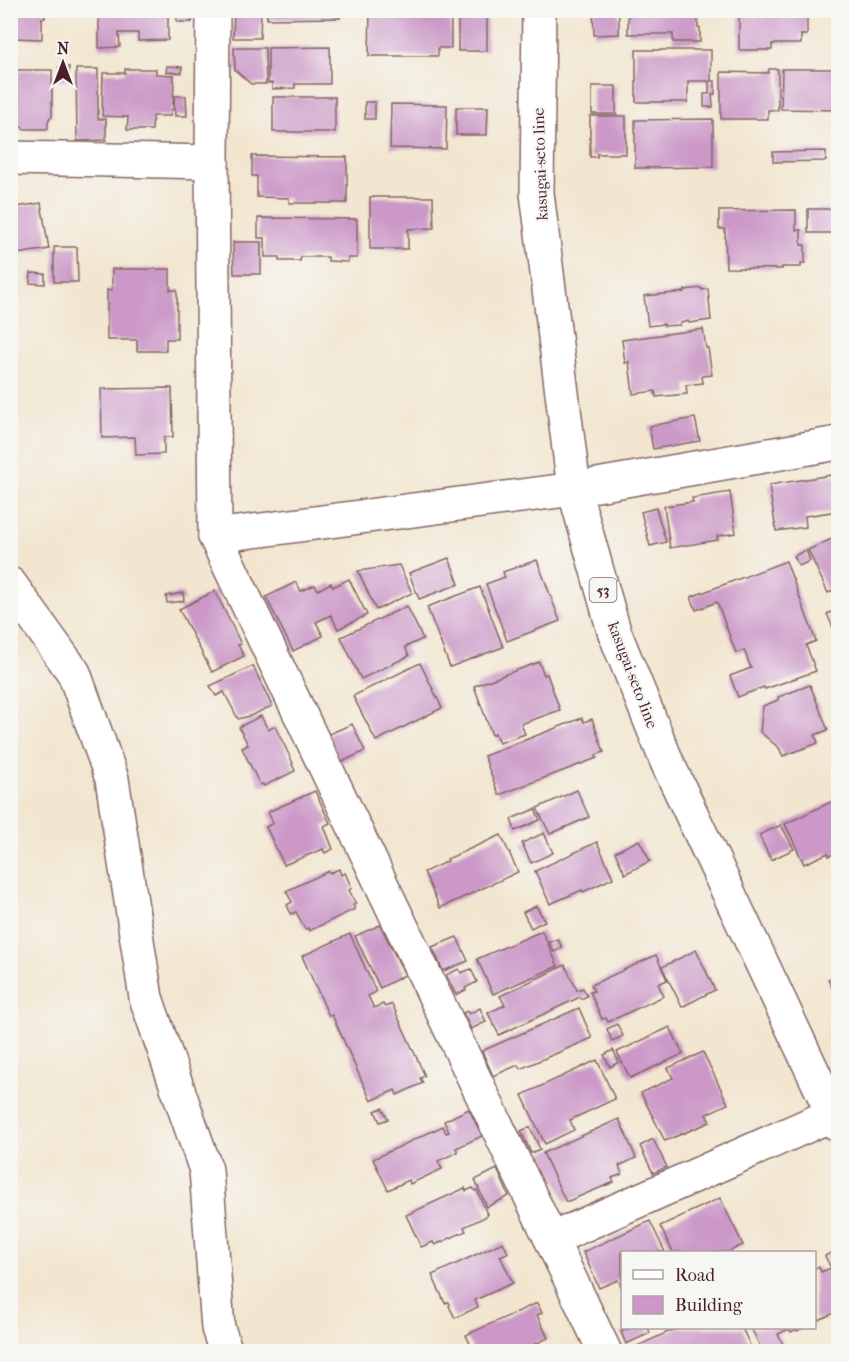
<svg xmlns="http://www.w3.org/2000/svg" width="849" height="1362" viewBox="0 0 849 1362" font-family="'IM FELL French Canon',serif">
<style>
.building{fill:#cb98c7}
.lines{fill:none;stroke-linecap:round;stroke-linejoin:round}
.minor-casing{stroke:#856565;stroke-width:36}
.major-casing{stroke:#856565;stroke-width:36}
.minor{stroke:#fff;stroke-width:33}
.major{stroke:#fff;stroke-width:33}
.labels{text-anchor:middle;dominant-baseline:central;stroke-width:4.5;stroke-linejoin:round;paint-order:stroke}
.shield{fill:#f6f6f2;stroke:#7e6067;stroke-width:1.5}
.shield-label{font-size:15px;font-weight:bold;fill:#4a1f2b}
.street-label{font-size:16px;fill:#4a1f2b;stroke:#f6f6f2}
</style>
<rect width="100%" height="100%" fill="#f6f6f2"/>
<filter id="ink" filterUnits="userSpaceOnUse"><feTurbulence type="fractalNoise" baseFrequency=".0167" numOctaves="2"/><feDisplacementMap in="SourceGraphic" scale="12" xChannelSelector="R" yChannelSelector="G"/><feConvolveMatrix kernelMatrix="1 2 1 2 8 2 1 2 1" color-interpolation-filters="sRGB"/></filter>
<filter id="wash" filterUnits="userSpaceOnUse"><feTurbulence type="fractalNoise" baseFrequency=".008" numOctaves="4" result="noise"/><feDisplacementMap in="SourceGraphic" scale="24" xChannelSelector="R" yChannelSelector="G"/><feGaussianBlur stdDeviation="1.35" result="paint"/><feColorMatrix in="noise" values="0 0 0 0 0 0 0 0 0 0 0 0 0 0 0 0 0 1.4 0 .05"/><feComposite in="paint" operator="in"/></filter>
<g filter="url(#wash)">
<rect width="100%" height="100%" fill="#f2e6d0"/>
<g id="blocks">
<!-- building -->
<g class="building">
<path d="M10,10H45V18H42V39L10,38Z"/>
<path d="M99,10H168V40L138,41V33H119L120,47L99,48Z"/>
<rect x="177" y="10" width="15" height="12"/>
<path d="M234,10H261L260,38H233Z"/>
<path d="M267,10H339L340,18L267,19Z"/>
<path d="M370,10L451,11V48H438V56H369Z"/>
<path d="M593,10H619V34L594,35Z"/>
<path d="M628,10H704V13H698V28H700V42H673V34H628Z"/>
<path d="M739,10H807V35H801V44H772V50H739Z"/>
<path d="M458,11L487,12V51H458Z"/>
<path d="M330,47V84H295V88L272,89V83H268V48Z"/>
<path d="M234,48H265L266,84H251L235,70Z"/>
<path d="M636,50H711V81H715V94H712L713,107H704V94H709V81H688V102H636Z"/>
<path d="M167,66L182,67V73L166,72Z"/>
<path d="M59,67H69V81H58Z"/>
<path d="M76,69H98V119H106V140L77,141Z"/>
<path d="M125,69H156V74L174,75L173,110H171L170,116H153L152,130H127L128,117L102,116L103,73H125Z"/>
<path d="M769,69H778V110H768V119H721V72L768,73Z"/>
<path d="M782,69H838V110L781,109Z"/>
<path d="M10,70H52V117H50L48,122V129H23V127H10Z"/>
<rect x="592" y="86" width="24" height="28"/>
<path d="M174,96H186L187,116H175Z"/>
<rect x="273" y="97" width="62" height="35"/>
<rect x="365" y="102" width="10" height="17"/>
<path d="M391,104L447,105L446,149L390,148Z"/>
<path d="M456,107H488L487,135H456Z"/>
<path d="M590,116H626V154H597V157H590Z"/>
<path d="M713,119V167L635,168V120Z"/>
<path d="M826,151V161L773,162V152Z"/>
<path d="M252,156L347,157V203H289V198L257,197V176H252Z"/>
<path d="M370,197H433L434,228L408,229V249H370Z"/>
<path d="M41,203L49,249L10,255V208Z"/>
<rect x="808" y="209" width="30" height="24"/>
<path d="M796,210V230H801V245H805V263H801V267H782V269L726,268L725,229H719V211Z"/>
<path d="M258,218L357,219V258H348V262L328,261V257H301L300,261H279V257H265V238H258Z"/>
<path d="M233,242H261V274H234Z"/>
<path d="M54,247H77L78,282H54Z"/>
<path d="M112,269H170V290H177V339H166V351H137V340H107V290H112Z"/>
<path d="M31,273L45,274V284L30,283Z"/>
<path d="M701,288L702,290L708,289L711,320L689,323L688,321L680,323V325L664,326V324L648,326L644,296L685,292V290Z"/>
<path d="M703,329L706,348H708L712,375L702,376L703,383L686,385L687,394L656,397L655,391L633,394L629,362L625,363L622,340Z"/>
<path d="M172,388L173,437H164V454L136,455L135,437L102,438L101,389Z"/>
<path d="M695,418L700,441L653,449L649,426Z"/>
<path d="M838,474V511L805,516L806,527L776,531L769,485Z"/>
<path d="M730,492L736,533L717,536L718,540L670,548L664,506L693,502L692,498Z"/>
<path d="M656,508L666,542L650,546L641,512Z"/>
<path d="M838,536V588L828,593L808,550Z"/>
<path d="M806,550L810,561L799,566L794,556Z"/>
<path d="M449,558L459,584L419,599L409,573Z"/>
<path d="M537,560L560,621L507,641L486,584L505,577L503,572Z"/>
<path d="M786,561L816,641L806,645L816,671L765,689L764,687L738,697L730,676L751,668L744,650L736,653L717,602L696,610L691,597Z"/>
<path d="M399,565L412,593L376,610L358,571Z"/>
<path d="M349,579L367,615L338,629L331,615L316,622L323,636L293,651L266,597L296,582L301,591L315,585L318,590L331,583L333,587Z"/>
<path d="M480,587L503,647L450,667L427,607Z"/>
<path d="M215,591L241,644L238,645L244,656L212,672L179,609Z"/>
<path d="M183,593L184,601L167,603L166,596Z"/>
<path d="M407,606L423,639L405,647L409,656L361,679L341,637Z"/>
<path d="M838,609V639L827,614Z"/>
<path d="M539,662L544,675L547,674L560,710L521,724L525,734L499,743L495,733L492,735L474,686Z"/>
<path d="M420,663L442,708L376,741L353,696Z"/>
<path d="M253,666L272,706L250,716L238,719L224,692L216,696L210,686Z"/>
<path d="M810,685L828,730L815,735L818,743L783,756L779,748L760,732L763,706L778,700V697Z"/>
<path d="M261,716L268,730L275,726L293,763L292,764L295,771L264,786L263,784L260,785L242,748L248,745L239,727Z"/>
<path d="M582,718L584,722L592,719L604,752L596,755L597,758L499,795L484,756Z"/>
<path d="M352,724L365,751L340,763L327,735Z"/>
<path d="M577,790L589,817L550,834L537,808Z"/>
<path d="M315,791L330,823L324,826L333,849L325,853L323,849L284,865L266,827L273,823L268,812Z"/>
<path d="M837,799L838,801V852L829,856L828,853L804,864L785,824Z"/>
<path d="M535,809L540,820L515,831L511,819Z"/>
<path d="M781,825L794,849L771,860L759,835Z"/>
<path d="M544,833L553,853L531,863L522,843Z"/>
<path d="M501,835L518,872L440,908L424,872L448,861L447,859Z"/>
<path d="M639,840L650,861L625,874L615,852Z"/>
<path d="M597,842L613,878L583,892L582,890L550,904L535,871Z"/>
<path d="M339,869L341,875L345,873L352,888L349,890L356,904L353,905L355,909L309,931L308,928L305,929L296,912L291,914L287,905L292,902L286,891L329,871L330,873Z"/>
<path d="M536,906L545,921L531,928L523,912Z"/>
<path d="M380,925L405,975L380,988L355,936Z"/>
<path d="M542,931L558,966L493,994L477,959Z"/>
<path d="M350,934L376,992L368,996L374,1008L383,1004L385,1007L392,1004L425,1076L420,1078L423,1083L397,1095L395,1090L371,1101L332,1015L329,1016L302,956Z"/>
<path d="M457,937L468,961L443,971L432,947Z"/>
<path d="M558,939L562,948L554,952L549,942Z"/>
<path d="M696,950L715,990L682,1007L662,967Z"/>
<path d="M656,955L667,980L658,984L664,996L608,1022L606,1018L602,1019L590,992L594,991L591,985Z"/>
<path d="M565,965L577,990L583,988L587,996L581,999L580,997L499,1035L488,1013L505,1005L500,996Z"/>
<path d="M459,969L461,973L471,969L477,982L465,988L466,990L456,995L446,975Z"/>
<path d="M838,974V990L834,992L828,979Z"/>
<path d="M480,1008L486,1022L471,1029L463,1013L467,1011L469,1014Z"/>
<path d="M579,1008L592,1038L520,1069L518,1065L493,1076L482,1051Z"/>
<path d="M617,1024L623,1036L612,1041L607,1029Z"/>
<path d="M670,1027L683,1054L630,1078L617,1052Z"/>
<path d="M613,1050L619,1062L610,1067L604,1055Z"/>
<path d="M703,1052L728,1104L706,1114L710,1122L665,1141L641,1093L673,1078L668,1068Z"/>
<path d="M597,1060L615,1099L570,1120L574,1130L545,1144L522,1095Z"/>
<path d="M382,1108L388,1119L380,1122L375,1111Z"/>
<path d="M469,1109L482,1136L456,1148L458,1152L438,1161L442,1169L410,1184L409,1180L388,1190L373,1159L443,1126L446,1133L449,1132L444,1121Z"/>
<path d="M619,1119L636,1158L619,1166L622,1174L612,1178L614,1182L566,1202L543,1153Z"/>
<path d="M530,1127L540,1149L531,1153L521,1131Z"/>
<path d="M653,1139L667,1167L653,1173L640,1146Z"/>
<path d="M497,1169L509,1196L487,1207L475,1180Z"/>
<path d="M465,1188L466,1191L473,1188L475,1191L477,1190L487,1214H486L487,1216L464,1227L466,1231L435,1245L433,1242L421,1247L406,1215Z"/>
<path d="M720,1198L743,1245L728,1252H673L660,1226Z"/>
<path d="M650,1221L665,1252H622V1288L618,1280L599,1288L583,1252Z"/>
<path d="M503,1242L508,1253L500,1256L513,1283L475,1300L478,1307L455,1318L449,1306L450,1305L449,1302L445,1303L432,1275Z"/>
<path d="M838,1249V1317L835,1310L833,1311L834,1313L819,1320L818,1318L814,1320V1269L819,1267L821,1272L831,1268L825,1256Z"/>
<path d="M537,1303L542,1313L537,1315L548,1338L518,1352H474L466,1335Z"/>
<path d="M631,1328H648L650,1333L626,1344L621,1332Z"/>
<path d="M677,1328H742L750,1345L736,1352H638L635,1347Z"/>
<path d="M751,1328H803L797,1331L796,1329L791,1332L789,1329L778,1334L787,1352H763Z"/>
</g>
</g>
</g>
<g filter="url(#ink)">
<use href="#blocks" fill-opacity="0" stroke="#856565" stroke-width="1.5"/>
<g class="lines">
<!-- minor casing -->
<g class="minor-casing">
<g id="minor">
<path d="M213,10L212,162L215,536L605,1352"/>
<path d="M10,158L212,162"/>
<path d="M215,536L574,489L838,443"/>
<path d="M10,584L74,673L112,779L146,998L206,1170L218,1328L226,1352"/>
<path d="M552,1239L838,1112"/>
</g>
</g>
<!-- major casing -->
<g class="major-casing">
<path id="major" d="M539,10L537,193L574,489L614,631L667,762L838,1125"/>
</g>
<!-- minor -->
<use href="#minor" class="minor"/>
<!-- major -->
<use href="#major" class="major"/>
</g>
</g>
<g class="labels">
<!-- shield labels -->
<rect class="shield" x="589.5" y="578" width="27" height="24" rx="4.5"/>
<g class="shield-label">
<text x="603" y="590">53</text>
</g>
<!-- street labels -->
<g class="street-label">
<text transform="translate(540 164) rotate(-92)">kasugai-seto line</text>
<text transform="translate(633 675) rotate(69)">kasugai-seto line</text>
</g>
</g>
<!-- margin -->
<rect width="849" height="1362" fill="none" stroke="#f6f6f2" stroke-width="36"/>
<!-- legend -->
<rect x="621" y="1251" width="195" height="78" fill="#f6f6f2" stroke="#b1a0a2" stroke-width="1.5"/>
<rect x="633" y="1270" width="30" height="9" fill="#ffffff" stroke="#b1a0a2" stroke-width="1.5"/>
<text x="675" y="1281" font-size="18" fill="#4a1f2b">Road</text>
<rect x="633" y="1296" width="30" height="18" fill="#cb98c7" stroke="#b1a0a2" stroke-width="1.5"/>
<text x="675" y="1311" font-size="18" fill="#4a1f2b">Building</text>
<!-- north arrow -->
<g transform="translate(63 63)" stroke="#f6f6f2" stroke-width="4.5" paint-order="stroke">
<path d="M0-4.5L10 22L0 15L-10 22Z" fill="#4a1f2b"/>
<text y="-9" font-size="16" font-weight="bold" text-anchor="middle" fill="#4a1f2b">N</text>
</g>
</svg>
